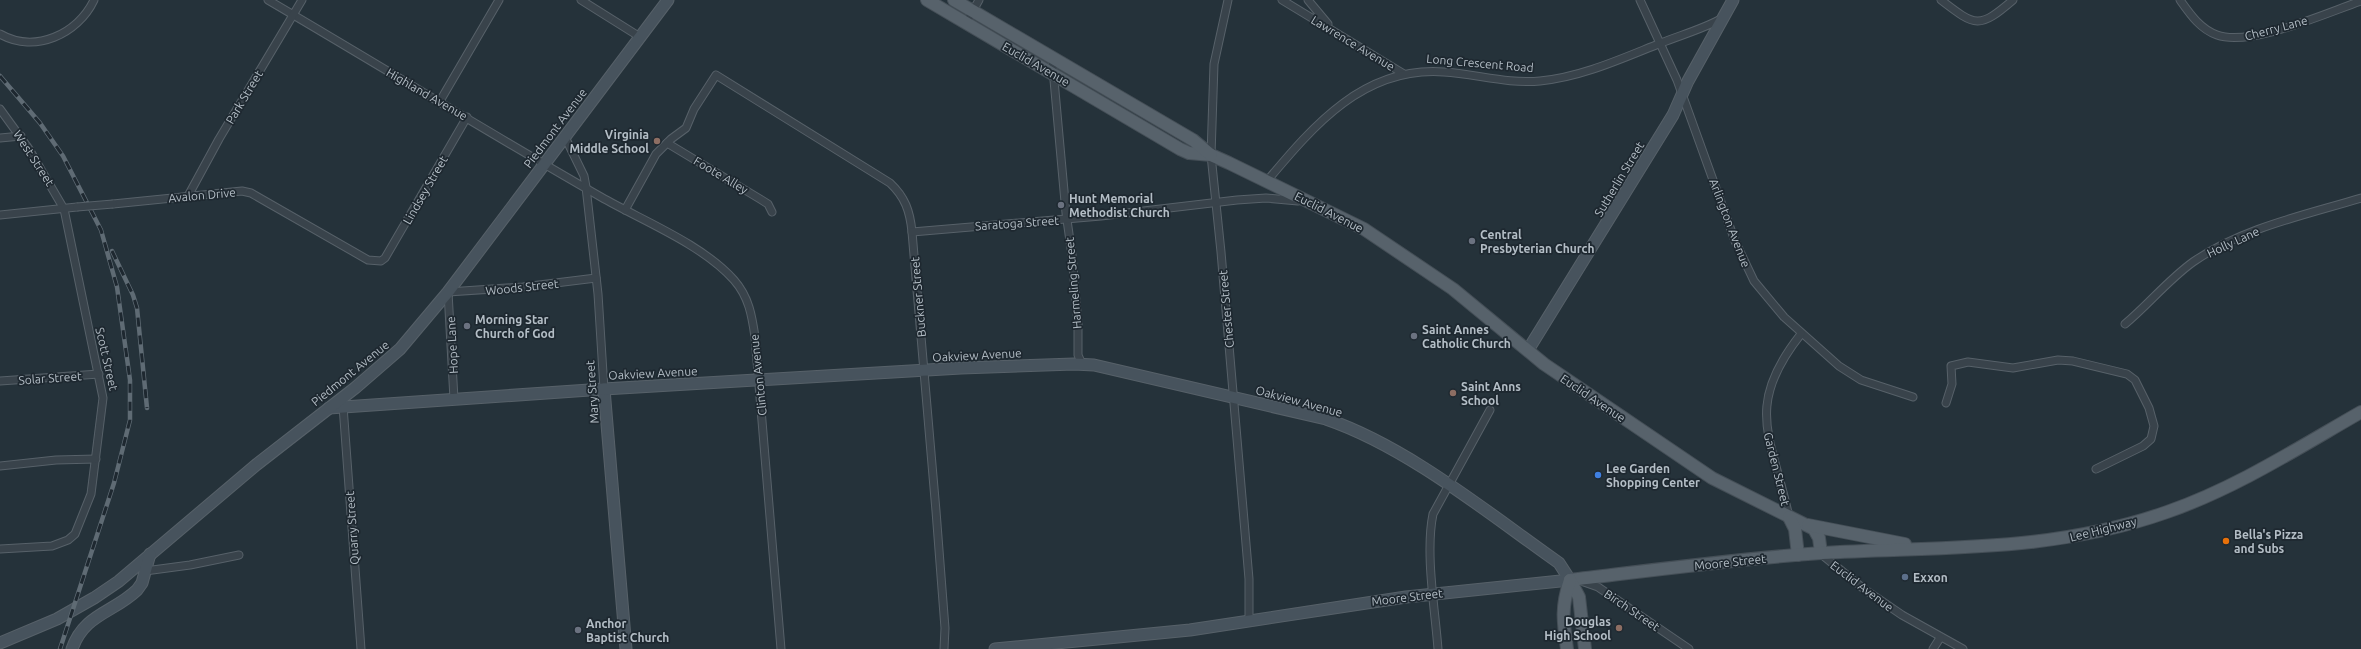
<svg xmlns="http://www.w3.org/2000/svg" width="2361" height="649" viewBox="0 0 2361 649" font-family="Ubuntu,sans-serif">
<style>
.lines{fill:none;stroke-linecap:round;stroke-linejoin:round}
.street-casing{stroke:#576169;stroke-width:9}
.secondary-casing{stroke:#576169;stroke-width:13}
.primary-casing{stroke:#454f57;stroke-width:14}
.street{stroke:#39434b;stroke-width:7}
.secondary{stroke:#47535d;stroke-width:11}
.primary{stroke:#57626b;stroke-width:12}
.rail-casing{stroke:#5f6b74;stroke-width:4.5}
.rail{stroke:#1e2830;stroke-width:3;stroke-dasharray:9;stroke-linecap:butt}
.street-bridge-casing{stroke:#576169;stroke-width:9;stroke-linecap:butt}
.street-bridge{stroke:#39434b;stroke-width:7}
.education-dot{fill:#8d6e63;stroke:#1e2830;stroke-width:1.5}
.worship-dot{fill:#6b7280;stroke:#1e2830;stroke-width:1.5}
.shop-dot{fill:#3f7fe0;stroke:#1e2830;stroke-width:1.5}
.food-dot{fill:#e8710a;stroke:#1e2830;stroke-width:1.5}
.service-dot{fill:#5c6f8a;stroke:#1e2830;stroke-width:1.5}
.labels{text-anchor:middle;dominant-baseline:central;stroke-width:3.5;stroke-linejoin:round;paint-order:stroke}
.street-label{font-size:12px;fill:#b4bec6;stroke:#1e2830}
.poi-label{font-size:12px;font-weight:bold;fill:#b4bec6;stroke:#1e2830;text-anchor:start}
</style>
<rect width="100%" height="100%" fill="#25323a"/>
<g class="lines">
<!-- street casing -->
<g class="street-casing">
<g id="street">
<path d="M268,0C379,65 489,133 601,197C643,221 702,244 734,280C749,297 752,316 755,337L781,649"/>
<path d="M581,0L640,37"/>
<path d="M1228,0L1214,64L1211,155L1221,252L1249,579V620"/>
<path d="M1282,0L1404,74"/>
<path d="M1308,0L1328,24"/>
<path d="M1640,0L1677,80L1735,241L1754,281L1784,317L1839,366L1861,380L1913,397"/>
<path d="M1941,0C1976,27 1979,29 2013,0"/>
<path d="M2180,0C2190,14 2200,29 2217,35C2251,47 2326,13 2361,1"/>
<path d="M966,23L979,0"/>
<path d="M0,34C35,54 78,34 94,0"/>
<path d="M1052,58L1066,213L1072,255L1078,324V355L1082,364"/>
<path d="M440,101L499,0"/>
<path d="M0,109L29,149L64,209L103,398L91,494L75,534L68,540L52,546L0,549"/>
<path d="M565,137L584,176L586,187L598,294L604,389"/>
<path d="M0,138L21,136"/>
<path d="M667,143L760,199L768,204L772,212"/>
<path d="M1267,181C1314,125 1364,66 1444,72C1476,74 1508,84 1540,81C1582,77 1623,58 1661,43C1681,35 1703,29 1723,18"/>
<path d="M188,196L219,139L302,0"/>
<path d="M113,204L242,191L251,193L368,260L381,261L385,258L467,117"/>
<path d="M625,210L656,154L671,139L686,128L694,109L716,75L890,183C905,197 910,211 912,232L936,511L945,628L944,649"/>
<path d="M0,215L77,207"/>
<path d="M912,232L1101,216L1237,200L1266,198L1298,201"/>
<path d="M2125,324C2148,305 2168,280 2193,262C2242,228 2305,215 2361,198"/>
<path d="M0,381L99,374"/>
<path d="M454,399L448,292L523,287L596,278"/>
<path d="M1946,403L1952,384L1951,366L1968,362L2013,368L2058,360L2073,361L2127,374L2135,380L2149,408L2154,426L2151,439L2143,446L2096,469"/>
<path d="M343,406L361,649"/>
<path d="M0,466L56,460L96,459"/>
<path d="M1789,517C1772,437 1743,407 1801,334"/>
<path d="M1821,554L1864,589L1902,615L1963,649"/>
<path d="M145,571L190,565L239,555"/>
<path d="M1581,581L1598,587L1689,649"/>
<path d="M1438,649C1435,609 1425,553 1433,514L1490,410"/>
<path d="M1933,649L1940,638"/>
</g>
</g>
<!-- secondary casing -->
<g class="secondary-casing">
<g id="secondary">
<path d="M1528,350L1673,115L1688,81L1733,0"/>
<path d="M604,389L626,649"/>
<path d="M329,408L604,389L961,368L1074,364L1094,365L1326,419C1408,447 1488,513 1559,563L1570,580L1406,597L1190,630L995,649"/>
<path d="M0,643L57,619L94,598L119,581L256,465L355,388L400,349L448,292L668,0"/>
<path d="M72,649C84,614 113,613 137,590L142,583L150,554"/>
</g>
</g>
<!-- primary casing -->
<g class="primary-casing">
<g id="primary">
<path d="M927,0L1180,149L1189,153L1211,155L1229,163L1364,229L1453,289L1544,364L1712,478L1814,529L1819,538L1821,553"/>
<path d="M954,0L1193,140L1211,155"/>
<path d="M1789,517L1795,529L1798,555"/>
<path d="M1808,525L1905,544"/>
<path d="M1570,580C1654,570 1737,559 1821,553C1941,546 2051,553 2167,512C2236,488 2298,448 2361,412"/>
<path d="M1570,580L1579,597L1585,649"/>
<path d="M1567,649C1563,621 1561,607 1570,580"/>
</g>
</g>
<!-- street -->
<use href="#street" class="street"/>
<!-- secondary -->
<use href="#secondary" class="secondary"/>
<!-- primary -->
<use href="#primary" class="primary"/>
<!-- rail casing -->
<g class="rail-casing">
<g id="rail">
<path d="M0,76L40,123L63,156L101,230L117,287L130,380V420L114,483L60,649"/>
<path d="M112,251L133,295L137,308L147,408"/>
</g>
</g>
<!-- rail -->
<use href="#rail" class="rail"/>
<!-- street-bridge casing -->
<g class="street-bridge-casing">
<path id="street-bridge" d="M77,207L113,204"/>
</g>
<!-- street-bridge -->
<use href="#street-bridge" class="street-bridge"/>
</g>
<!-- markers -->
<g class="education-dot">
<circle cx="657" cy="141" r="4"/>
<circle cx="1453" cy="393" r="4"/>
<circle cx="1619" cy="628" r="4"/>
</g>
<g class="worship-dot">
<circle cx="1061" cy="205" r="4"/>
<circle cx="1472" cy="241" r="4"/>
<circle cx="467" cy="326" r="4"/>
<circle cx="1414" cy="336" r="4"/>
<circle cx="578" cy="630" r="4"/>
</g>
<circle class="shop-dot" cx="1598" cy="475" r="4"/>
<circle class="food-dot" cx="2226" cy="541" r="4"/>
<circle class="service-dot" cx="1905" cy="577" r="4"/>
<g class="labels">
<!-- street labels -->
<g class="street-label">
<text transform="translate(2276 28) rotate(-15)">Cherry Lane</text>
<text transform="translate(1353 43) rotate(31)">Lawrence Avenue</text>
<text transform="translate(1480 63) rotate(5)">Long Crescent Road</text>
<text transform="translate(1036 64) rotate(30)">Euclid Avenue</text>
<text transform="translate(427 94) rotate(30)">Highland Avenue</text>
<text transform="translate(244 97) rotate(-59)">Park Street</text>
<text transform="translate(555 128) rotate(-53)">Piedmont Avenue</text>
<text transform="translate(34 158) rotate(57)">West Street</text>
<text transform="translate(721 175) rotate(31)">Foote Alley</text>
<text transform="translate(1619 179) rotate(-59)">Sutherlin Street</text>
<text transform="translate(425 190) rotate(-60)">Lindsey Street</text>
<text transform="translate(202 195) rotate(-5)">Avalon Drive</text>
<text transform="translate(1329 212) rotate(27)">Euclid Avenue</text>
<text transform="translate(1017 223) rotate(-4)">Saratoga Street</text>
<text transform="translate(1730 223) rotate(69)">Arlington Avenue</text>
<text transform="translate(2233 242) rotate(-25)">Holly Lane</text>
<text transform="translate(1073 283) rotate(-95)">Harmeling Street</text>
<text transform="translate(522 287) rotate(-6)">Woods Street</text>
<text transform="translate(918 297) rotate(-95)">Buckner Street</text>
<text transform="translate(1226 309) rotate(-95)">Chester Street</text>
<text transform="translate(452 345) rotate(-93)">Hope Lane</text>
<text transform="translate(977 355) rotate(-3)">Oakview Avenue</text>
<text transform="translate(107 359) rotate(77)">Scott Street</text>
<text transform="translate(350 373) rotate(-39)">Piedmont Avenue</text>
<text transform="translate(653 373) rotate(-3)">Oakview Avenue</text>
<text transform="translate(758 375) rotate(-96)">Clinton Avenue</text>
<text transform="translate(50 378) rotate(-4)">Solar Street</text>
<text transform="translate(592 392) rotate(-94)">Mary Street</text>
<text transform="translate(1593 398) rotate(34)">Euclid Avenue</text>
<text transform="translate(1299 401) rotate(15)">Oakview Avenue</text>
<text transform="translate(1777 469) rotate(76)">Garden Street</text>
<text transform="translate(352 528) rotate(-94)">Quarry Street</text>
<text transform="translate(2103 529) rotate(-14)">Lee Highway</text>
<text transform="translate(1730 562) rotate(-6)">Moore Street</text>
<text transform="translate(1862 586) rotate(37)">Euclid Avenue</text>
<text transform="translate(1407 597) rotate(-7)">Moore Street</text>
<text transform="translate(1632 610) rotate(34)">Birch Street</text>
</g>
<!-- poi labels -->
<g class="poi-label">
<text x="649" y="134" text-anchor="end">Virginia<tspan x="649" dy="14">Middle School</tspan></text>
<text x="1069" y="198">Hunt Memorial<tspan x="1069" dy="14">Methodist Church</tspan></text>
<text x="1480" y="234">Central<tspan x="1480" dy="14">Presbyterian Church</tspan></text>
<text x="475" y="319">Morning Star<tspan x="475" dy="14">Church of God</tspan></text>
<text x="1422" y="329">Saint Annes<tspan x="1422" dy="14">Catholic Church</tspan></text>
<text x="1461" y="386">Saint Anns<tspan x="1461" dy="14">School</tspan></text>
<text x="1606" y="468">Lee Garden<tspan x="1606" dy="14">Shopping Center</tspan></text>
<text x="2234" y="534">Bella's Pizza<tspan x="2234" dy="14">and Subs</tspan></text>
<text x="1913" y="577">Exxon</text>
<text x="1611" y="621" text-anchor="end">Douglas<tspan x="1611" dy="14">High School</tspan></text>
<text x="586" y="623">Anchor<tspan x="586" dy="14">Baptist Church</tspan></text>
</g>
</g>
</svg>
